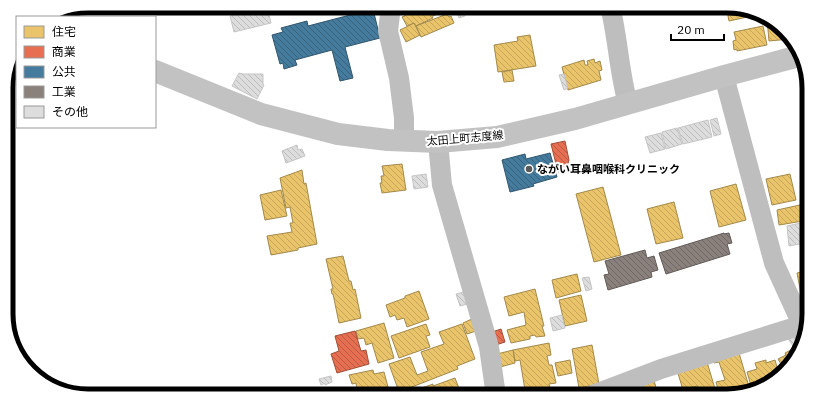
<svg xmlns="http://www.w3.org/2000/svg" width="815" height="402" viewBox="0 0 815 402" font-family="'IBM Plex Sans','Noto Sans JP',sans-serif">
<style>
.homes{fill:url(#homes-back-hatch);stroke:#a3894a}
.shops{fill:url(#shops-back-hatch);stroke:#a24e39}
.public{fill:url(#public-back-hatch);stroke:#30566e}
.industry{fill:url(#industry-back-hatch);stroke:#615a57}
.building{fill:url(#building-back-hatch);stroke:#c5c5c5}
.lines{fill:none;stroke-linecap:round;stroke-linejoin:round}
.street{stroke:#bebebe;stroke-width:20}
.secondary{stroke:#c2c2c2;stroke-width:22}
.poi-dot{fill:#595959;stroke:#fff;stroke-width:1.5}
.labels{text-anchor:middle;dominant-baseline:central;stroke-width:4;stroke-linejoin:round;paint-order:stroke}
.street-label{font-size:11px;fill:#000;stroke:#fff}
.poi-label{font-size:11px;font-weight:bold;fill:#000;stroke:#fff;text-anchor:start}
.rim{fill:none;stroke:#000;stroke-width:5}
</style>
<defs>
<pattern id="homes-back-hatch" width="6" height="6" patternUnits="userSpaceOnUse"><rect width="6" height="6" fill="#e9c46a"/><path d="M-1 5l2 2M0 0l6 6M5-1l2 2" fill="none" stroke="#c6a75a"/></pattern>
<pattern id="shops-back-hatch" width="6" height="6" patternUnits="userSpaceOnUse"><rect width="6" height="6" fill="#e76f51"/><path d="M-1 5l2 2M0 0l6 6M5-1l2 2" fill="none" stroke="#b95941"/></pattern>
<pattern id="public-back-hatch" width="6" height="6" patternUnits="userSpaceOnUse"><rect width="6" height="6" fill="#457b9d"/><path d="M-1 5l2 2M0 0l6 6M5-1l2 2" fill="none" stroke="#37627e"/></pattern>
<pattern id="industry-back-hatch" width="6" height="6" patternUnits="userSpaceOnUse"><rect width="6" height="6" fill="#8a817c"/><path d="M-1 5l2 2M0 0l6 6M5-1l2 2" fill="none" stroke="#6e6763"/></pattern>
<pattern id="building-back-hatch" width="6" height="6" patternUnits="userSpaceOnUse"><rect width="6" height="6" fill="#ddd"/><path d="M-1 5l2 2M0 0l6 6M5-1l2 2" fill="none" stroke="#bcbcbc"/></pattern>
</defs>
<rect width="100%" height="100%" fill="#fff"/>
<!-- homes -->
<g class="homes">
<path d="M404,6H427L433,18L416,26L414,23L407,26L402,17L405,16L403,10L405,8Z"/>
<path d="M428,6H456L433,16Z"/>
<path d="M726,6H727L761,14L729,21Z"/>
<path d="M447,14L449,17L451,16L454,23L421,37L416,26Z"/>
<path d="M768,18L791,37L790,39L769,41L767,19Z"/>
<path d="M414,23L420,35L406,42L400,30Z"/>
<path d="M763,26L767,45L737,51V49L734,50L733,41L736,40L734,32Z"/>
<path d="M530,35L536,66L498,72L494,45L518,41L517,37Z"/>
<path d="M594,59L595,63L600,61L602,70L599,71L601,80L568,90L562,67L584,60L585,65H588L587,61Z"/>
<path d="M512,70L514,81L504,82L502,72Z"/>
<path d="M402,164L406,190L382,193L380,183H382L381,176H384L382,166Z"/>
<path d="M302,170L304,184L306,183L317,244L298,248V250L271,255L267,236L292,232L290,223H293L290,207L286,208L280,178Z"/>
<path d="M790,174L796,200L772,205L766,179Z"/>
<path d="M736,184L746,220L719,227L710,191Z"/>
<path d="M603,187L621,255L594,262L576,194Z"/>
<path d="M281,190L287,216L265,220L260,195Z"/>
<path d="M674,202L683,238L656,244L647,209Z"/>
<path d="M809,203V220L779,225L777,210Z"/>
<path d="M809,221V244H807L803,222Z"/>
<path d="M343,256L349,281H351L353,290L355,289L361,318L339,323L333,294H332L331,289H333L326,259Z"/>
<path d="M809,270V314L805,315L797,273Z"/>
<path d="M577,274L581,291L556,298L552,280Z"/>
<path d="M535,289L544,326H542L545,336L536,337L535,335L530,336V339L511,343L507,330L526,325L524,312L509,316L504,297Z"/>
<path d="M419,291L429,319L407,327L404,318L397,320L395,315L390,317L386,305L405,298V296Z"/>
<path d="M581,295L587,321L565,326L559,300Z"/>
<path d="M474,318L479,330L467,334L463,323Z"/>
<path d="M384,323L394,358L378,363L372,343L366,345L364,338L358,339L356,331Z"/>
<path d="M426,324L430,335L426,336L430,347L399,358L391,336Z"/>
<path d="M462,324L475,359L457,366L458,369L399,392L389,364L410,357L417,375L428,371L421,352L444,344L439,332Z"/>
<path d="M549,343L551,355L547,356L549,365H552L556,383L549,384L552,396H526L520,360L515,361L513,350Z"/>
<path d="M592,345L599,384L579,388L572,349Z"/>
<path d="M795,348L796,351L798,349L799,351L784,369L778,359L786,355L785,353Z"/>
<path d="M513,350L515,363L500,367L497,354Z"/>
<path d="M739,353L750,390L732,396H720L716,382L725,380L719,362L714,363L712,357Z"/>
<path d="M570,360L572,373L558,376L555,363Z"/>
<path d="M766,360V363L775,360L779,374L772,382L752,389L747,372L757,369L755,363Z"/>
<path d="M707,362L716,392L699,396L697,386L683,390L677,370Z"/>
<path d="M373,370L374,374L384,372L388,387L384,388L385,391L368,396H363L361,390H357L356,383L352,384L349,375Z"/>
<path d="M653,377L657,391H655L657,396H620L618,389Z"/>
<path d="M455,378L462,396H400L433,384V386Z"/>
</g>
<!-- shops -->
<g class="shops">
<path d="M565,141L569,160L566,170L558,172L551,144Z"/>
<path d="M501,329L505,342L496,345L492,332Z"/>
<path d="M355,331L361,351L366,350L369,364L337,373L331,354L339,351L335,336Z"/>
</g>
<!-- public -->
<g class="public">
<path d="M373,9L380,38L345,47L353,78L340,81L332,50L295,60L297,65L284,69L283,63L280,64L272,35L283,32L281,28L307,21L308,26Z"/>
<path d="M550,153L557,177L533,184L534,186L510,192L502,160L525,154L526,159Z"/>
</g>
<!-- industry -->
<g class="industry">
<path d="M724,233V234L729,233L732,243L727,244L730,254L666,274L659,253Z"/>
<path d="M645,250L647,258L654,256L658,270L651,272L652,277L608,290L604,275L609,274L605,261Z"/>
</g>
<!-- building -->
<g class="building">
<path d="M107,6H130V7L109,13Z"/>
<path d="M237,6H269L270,10L268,11L271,23L234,32L230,16L239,14Z"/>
<path d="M461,9L465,16L459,18L456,11Z"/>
<path d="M239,73L243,74H263V84L264,85L257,99L232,86Z"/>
<path d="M564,74L568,88L564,90L559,75Z"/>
<path d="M717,118L721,134L714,136L710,120Z"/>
<path d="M708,120L712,137L683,144L678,128Z"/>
<path d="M677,128L682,144L666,149L662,132Z"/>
<path d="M661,133L665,149L650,153L645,137Z"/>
<path d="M297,145L298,150L302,149L305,156L286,163L282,151Z"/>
<path d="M426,174L428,187L414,189L412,176Z"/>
<path d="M801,223L805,243L789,246L787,226Z"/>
<path d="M589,277L592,289L586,291L582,278Z"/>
<path d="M468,291L471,303L460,306L456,294Z"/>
<path d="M562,315L565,328L553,331L550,318Z"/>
<path d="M794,335L799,343L793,346L787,337Z"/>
<path d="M331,376L332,382L325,385V383L321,385L319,379Z"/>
</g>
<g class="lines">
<!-- street -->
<g class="street">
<path d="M391,6L388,31L399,78L404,118V141"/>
<path d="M610,6C618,38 619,72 628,104"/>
<path d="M724,76L774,263L805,331"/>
<path d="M438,142L442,185L489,347L496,396"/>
<path d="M590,396L661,369L802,325"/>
</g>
<!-- secondary -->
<path class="secondary" d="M155,71L261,114L338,134L388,140L438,142L497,137L575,119L724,76L799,56"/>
</g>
<!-- markers -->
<circle class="poi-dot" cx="529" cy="169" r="4"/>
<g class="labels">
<!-- street labels -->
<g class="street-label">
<text transform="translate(465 138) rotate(-5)">太田上町志度線</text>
</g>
<!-- poi labels -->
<g class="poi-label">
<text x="537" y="169">ながい耳鼻咽喉科クリニック</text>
</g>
</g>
<!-- crop -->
<path d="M0 0H815V402H0ZM88 13H727A75 75 0 0 1 802 88V314A75 75 0 0 1 727 389H88A75 75 0 0 1 13 314V88A75 75 0 0 1 88 13Z" fill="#fff" fill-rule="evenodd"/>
<path class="rim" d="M88 13H727A75 75 0 0 1 802 88V314A75 75 0 0 1 727 389H88A75 75 0 0 1 13 314V88A75 75 0 0 1 88 13Z"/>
<!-- legend -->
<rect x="16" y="16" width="140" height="112" fill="#ffffff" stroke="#999999"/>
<rect x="24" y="26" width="20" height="12" fill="#e9c46a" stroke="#999999"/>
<text x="52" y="36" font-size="12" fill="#000000">住宅</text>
<rect x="24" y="46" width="20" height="12" fill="#e76f51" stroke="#999999"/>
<text x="52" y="56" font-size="12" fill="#000000">商業</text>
<rect x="24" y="66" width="20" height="12" fill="#457b9d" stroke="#999999"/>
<text x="52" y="76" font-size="12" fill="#000000">公共</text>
<rect x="24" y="86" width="20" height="12" fill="#8a817c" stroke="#999999"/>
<text x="52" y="96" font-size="12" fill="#000000">工業</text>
<rect x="24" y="106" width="20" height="12" fill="#dddddd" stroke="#999999"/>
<text x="52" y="116" font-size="12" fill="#000000">その他</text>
<!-- scale -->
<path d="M671 34v6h53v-6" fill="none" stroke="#000000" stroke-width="2"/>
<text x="677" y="34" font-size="12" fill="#000000" stroke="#ffffff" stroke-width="3" paint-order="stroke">20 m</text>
</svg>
